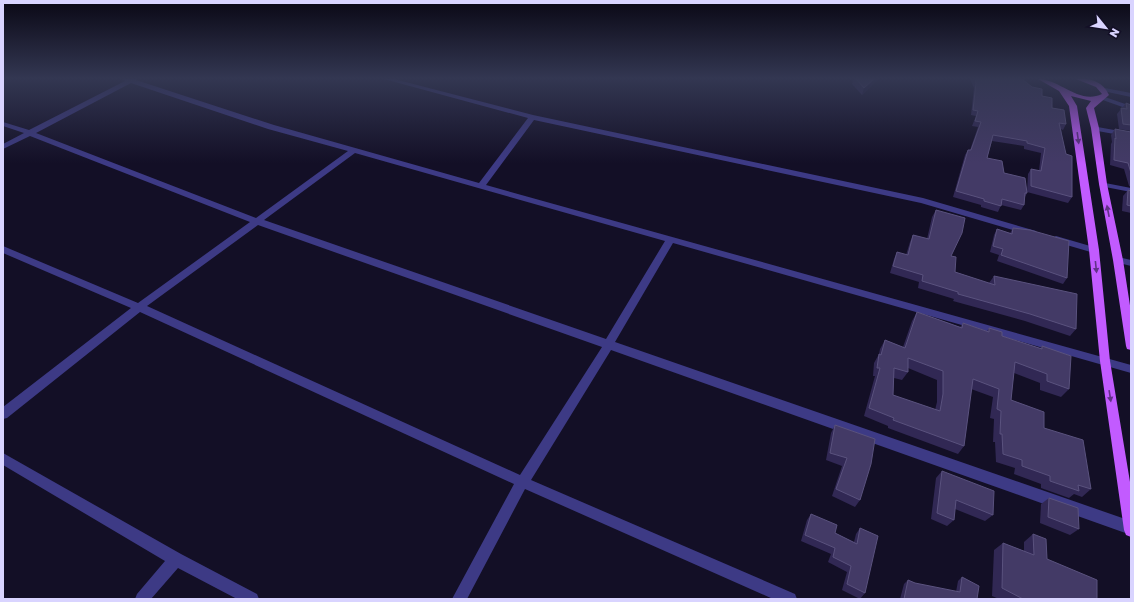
<svg xmlns="http://www.w3.org/2000/svg" width="1134" height="602" viewBox="0 0 1134 602" font-family="'Golos Text',sans-serif">
<style>
.lines{fill:none;stroke-linecap:round;stroke-linejoin:round}
.minor{fill:#3d3a85;fill-rule:evenodd}
.major{fill:#c25bff;fill-rule:evenodd}
.wall{fill:#312854;fill-rule:evenodd}
.shaded-wall{fill:#1d163a}
.building{fill:#433a66;stroke:#5a527e;fill-rule:evenodd}
.oneway{fill:#623188}
</style>
<rect width="100%" height="100%" fill="#130f26"/>
<g class="lines">
<!-- minor -->
<g class="minor">
<path d="M122,79H137L136,80L274,125L479,183L528,118L384,79H394L533,115L923,198L1036,231L1037,233L1036,235L1033,236L921,203L534,120L486,185L1131,365V373L673,243L615,342L1131,521V535L611,350L531,480L795,594L797,599H773L525,489L467,599H452L514,484L140,312L7,418L3,419V407L131,308L3,253V246L138,303L250,222L30,136L3,149V144L24,133L3,126V122L29,130L125,81ZM131,83L268,129L348,151L256,218L36,133ZM355,153L665,241L606,339L264,220ZM258,225L602,347L520,475L147,306Z"/>
<path d="M1105,88L1131,93V97L1103,91L1102,90Z"/>
<path d="M1102,96L1131,106V110L1100,99L1099,98Z"/>
<path d="M1092,126L1131,133V137L1092,130Z"/>
<path d="M1100,182L1131,188V192L1100,186L1099,184Z"/>
<path d="M1056,236L1097,248L1099,250L1094,253L1053,241L1051,239Z"/>
<path d="M1118,257L1131,260V266L1115,262L1113,260Z"/>
<path d="M3,453L181,554L257,594L259,599H237L178,568L151,599H135L137,594L165,561L3,465Z"/>
</g>
<!-- major -->
<path class="major" d="M1038,79C1060,79 1079,105 1102,94L1096,87L1076,79C1089,78 1103,81 1109,95L1094,108L1099,128L1107,184L1123,260L1131,312V350L1127,349L1126,346L1113,260L1099,184L1091,128L1086,108L1091,101L1071,96L1077,106L1099,250L1110,361L1131,488V537L1126,535L1124,530L1100,361L1089,250L1069,106L1059,91Z"/>
</g>
<!-- wall -->
<g class="wall">
<path d="M854,79H878L862,95L852,84Z"/>
<path d="M970,79H1022L1042,96L1066,124L1063,130L1061,129L1072,197L1068,203L1027,192L1028,174L1031,169L1039,171L1041,153L1024,149V146L992,141L987,158L1027,193L1025,197L1024,205L1021,210L1001,205L998,212L981,207V205L953,197L965,155L968,150H970L978,127L972,126L976,116L971,115L974,88Z"/>
<path d="M1126,103L1131,105V131L1119,129L1117,114Z"/>
<path d="M1115,129L1131,132V187L1129,186L1124,169L1110,165L1111,144L1112,142L1111,135Z"/>
<path d="M1128,190L1131,191V213L1122,211L1123,196Z"/>
<path d="M936,210L951,256L955,272L989,283L994,276L1076,329L1070,336L1025,321L953,301L954,299L918,288L919,282L890,273L894,259L897,252L906,255L910,242L913,235L927,239L932,217Z"/>
<path d="M1013,228L1067,278L1063,284L997,261L999,255L990,252L994,235L997,229L1010,233Z"/>
<path d="M917,312L960,327L963,323L987,331L989,328L1002,336L1040,348L1042,346L1069,389L1061,397L1040,390V383L1014,373L1011,400L1044,428L1091,489L1082,497L1074,494L1069,498L1041,488V484L1014,474L1015,468L996,462L995,442H993L994,419L990,418L993,397L971,389L964,446L958,454L888,428V426L864,416L875,376H873L874,363L879,354L880,349L885,340L903,347L912,321ZM908,368L937,380V402L935,410L893,395L894,378L902,380L908,372Z"/>
<path d="M835,425L875,439L860,500L855,507L832,496L842,466L826,460L831,433Z"/>
<path d="M942,471L993,515L985,521L955,509L954,520L947,526L931,519L936,478Z"/>
<path d="M1049,498L1079,529L1070,535L1040,523L1041,504Z"/>
<path d="M811,514L835,533L854,542L856,534L860,528L865,593L860,599L842,590L847,572L828,562L831,554L801,541L807,520Z"/>
<path d="M1033,534L1047,559L1097,599H999L992,596L994,550L1003,543L1024,551V542Z"/>
<path d="M962,577L977,599H900L904,584L908,580L915,583L956,592L958,581Z"/>
</g>
<!-- shaded-wall -->
<path class="shaded-wall" d="M874,79H878L862,95L864,88Z"/>
<!-- building -->
<g class="building">
<path d="M856,79H874L864,88Z"/>
<path d="M975,79H1022L1032,87L1042,89V96L1052,98V108L1064,110L1066,124L1059,123L1066,154L1072,156V197L1031,186V169L1041,171L1045,148L1027,143V141L993,135L987,158L1002,161L1004,173L1025,178L1027,193H1025L1024,205L1002,199L1001,206L984,201V199L956,191L968,150H971L981,122L975,121L978,111L973,110L976,83Z"/>
<path d="M1126,103L1131,105V125L1123,124L1121,108L1127,109Z"/>
<path d="M1115,129L1131,132V173L1128,163L1114,160L1115,138L1116,139Z"/>
<path d="M1128,190L1131,191V206L1127,205Z"/>
<path d="M936,210L965,218L962,233L951,256L956,257L955,272L995,285L994,276L1077,294L1076,329L1030,314L958,294V292L922,281L923,275L893,266L897,252L908,255L913,235L929,239Z"/>
<path d="M1013,228L1030,230L1069,241L1067,278L1001,255L1003,249L993,246L997,229L1012,234Z"/>
<path d="M917,312L962,328L963,323L989,332V328L1002,332V336L1042,349V346L1071,356L1069,389L1047,381V374L1015,362L1011,400L1044,412V428L1083,440L1091,489L1078,485L1079,491L1050,481V476L1022,466V460L1003,454L1002,434H1000L1001,411L997,409L999,389L973,379L964,446L893,420L894,418L869,408L880,368H877L879,354L881,355L885,340L905,348ZM908,358L943,371V394L940,411L893,395L894,368L908,372Z"/>
<path d="M835,425L875,439L871,464L860,500L836,489L847,458L830,453Z"/>
<path d="M942,471L994,491L993,515L956,500L954,520L937,513Z"/>
<path d="M1049,498L1078,508L1079,529L1048,517Z"/>
<path d="M811,514L837,525L835,533L857,544L860,528L878,536L865,593L847,584L851,566L833,557L835,548L805,535Z"/>
<path d="M1033,534L1046,539L1047,559L1097,580V599H1023L1002,588L1003,543L1034,555Z"/>
<path d="M962,577L979,586L977,599H904L908,580L915,583L960,592Z"/>
</g>
<!-- one-way arrows -->
<defs><path id="oneway-solid" d="M-6-.8H1V-3.2L6.5 0L1 3.2V.8H-6Z"/></defs>
<g class="oneway">
<use href="#oneway-solid" transform="translate(1078 138) rotate(82)"/>
<use href="#oneway-solid" transform="translate(1108 211) rotate(-101)"/>
<use href="#oneway-solid" transform="translate(1096 267) rotate(84)"/>
<use href="#oneway-solid" transform="translate(1110 396) rotate(81)"/>
</g>
<!-- sky -->
<linearGradient id="sky" x2="0" y2="1"><stop stop-color="#0a0815"/><stop offset="0.48" stop-color="#333752"/><stop offset="1" stop-color="#333752" stop-opacity="0"/></linearGradient>
<rect width="1134" height="163" fill="url(#sky)"/>
<!-- border -->
<rect width="1134" height="602" fill="none" stroke="#d9d4ff" stroke-width="8"/>
<!-- north arrow -->
<g transform="translate(1106 28) rotate(120)" stroke="#130f26" stroke-width="3" paint-order="stroke">
<path d="M0-3L7 15L0 10L-7 15Z" fill="#d9d4ff"/>
<text y="-6" font-size="11" font-weight="bold" text-anchor="middle" fill="#d9d4ff">N</text>
</g>
</svg>
